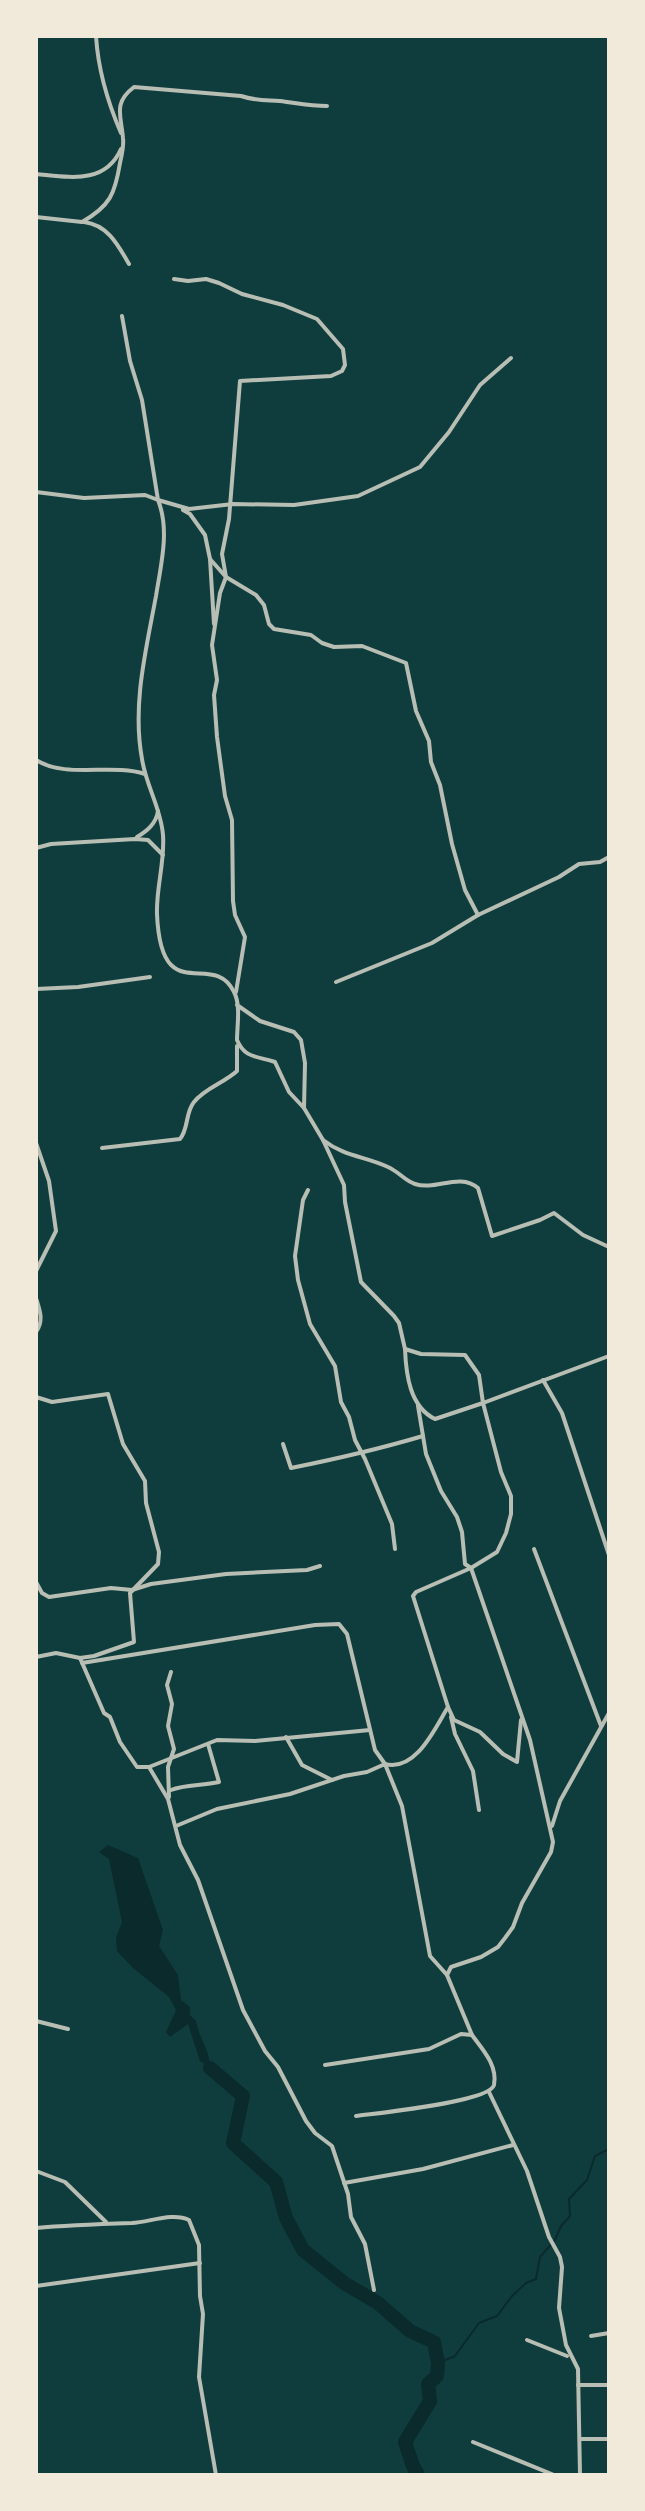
<svg xmlns="http://www.w3.org/2000/svg" width="645" height="2511" viewBox="0 0 645 2511" font-family="Overpass,sans-serif">
<style>
.water{fill:#0a2a2b}
.lines{fill:none;stroke-linecap:round;stroke-linejoin:round}
.stream{stroke:#0a2a2b;stroke-width:2}
.river{stroke:#0a2a2b;stroke-width:14}
.minor{stroke:#b8beb3;stroke-width:4}
</style>
<rect width="100%" height="100%" fill="#0f3d3e"/>
<!-- water -->
<path class="water" d="M108,1845L138,1858L163,1930L159,1946L178,1975L181,2000L190,2007V2015L196,2021C199,2038 210,2050 210,2068L200,2061L188,2024L170,2037L166,2032L176,2010L169,1997L133,1968L117,1951L116,1937L122,1922L109,1859L99,1852Z"/>
<g class="lines">
<!-- stream -->
<path class="stream" d="M438,2363L455,2356L479,2323L497,2316L512,2296L526,2283L536,2279L540,2257L555,2240L561,2226L570,2216L569,2199L587,2180L595,2156L609,2149"/>
<!-- river -->
<path class="river" d="M210,2068L243,2096L233,2143L276,2182L286,2218L303,2250L344,2283L378,2303L410,2331L434,2342L438,2363L437,2376L428,2384L430,2401L405,2442L413,2466L418,2475"/>
<!-- minor -->
<g class="minor">
<path d="M96,36C98,69 108,103 121,133"/>
<path d="M36,174C69,177 105,185 121,149"/>
<path d="M36,217L82,222C110,206 115,194 120,163C122,154 124,146 123,138C121,115 113,103 134,87L241,96C255,101 266,100 280,101C296,103 311,106 327,106"/>
<path d="M84,222C108,225 118,245 129,264"/>
<path d="M174,279L188,281L206,279L219,283L242,294L283,305L317,319L343,349L345,365L342,371L331,376L240,381L229,519L222,554L226,577L220,593L212,645L217,680L214,695L217,737L225,796L232,820L233,901L235,915L245,937L236,992"/>
<path d="M122,316L130,361L142,400L158,500L189,509L233,504L294,505L358,496L420,467L449,432L480,385L511,358"/>
<path d="M36,492L84,498L145,495L158,500C170,530 161,564 156,596C146,650 132,705 142,759C146,786 161,808 163,835C165,862 156,888 157,914C161,1011 213,948 234,992C241,1005 237,1026 237,1040C245,1059 258,1056 275,1062L289,1092L304,1108L305,1063L301,1040L294,1032L260,1021L237,1005"/>
<path d="M183,510L190,514L205,535L210,559L226,577L256,595L264,605L269,624L274,629L311,635L322,643L334,647L362,646L406,663L416,711L429,741L431,762L440,785L452,844L465,890L478,915"/>
<path d="M210,559L214,624"/>
<path d="M36,760C66,779 111,763 145,774"/>
<path d="M137,837C147,831 156,824 158,811"/>
<path d="M36,848L51,844L135,839L148,840L163,855"/>
<path d="M336,982L432,943L478,915L559,877L579,864L600,862L609,857"/>
<path d="M36,989L78,987L150,977"/>
<path d="M304,1108L323,1140L344,1185L345,1202L361,1282L394,1316L399,1323L405,1349"/>
<path d="M323,1140C345,1157 365,1156 388,1167C398,1171 405,1181 415,1184C436,1191 459,1172 478,1188L492,1236L540,1220L554,1213L583,1235L609,1247"/>
<path d="M36,1143L49,1181L56,1231L36,1271"/>
<path d="M102,1148L180,1139C189,1128 185,1113 194,1102C205,1088 224,1083 237,1071V1046"/>
<path d="M308,1190L303,1200L295,1256L298,1280L310,1324L335,1366L341,1402L349,1417L355,1440L365,1459L392,1524L395,1549"/>
<path d="M36,1298C40,1311 44,1321 36,1332"/>
<path d="M543,1380L562,1413L609,1555"/>
<path d="M36,1397L52,1402L108,1394L123,1444L145,1481L146,1503L159,1552L158,1564L130,1593L134,1642L94,1656L80,1658L56,1653L36,1657"/>
<path d="M283,1444L291,1468C336,1459 379,1449 423,1436"/>
<path d="M534,1549L601,1726"/>
<path d="M36,1571V1575"/>
<path d="M36,1582L42,1593L49,1597L111,1588L132,1590L151,1584L226,1574L307,1570L320,1566"/>
<path d="M80,1658L104,1713L110,1717L120,1742L137,1767H149L168,1799L180,1845L198,1880L243,2010L265,2051L278,2067L306,2121L315,2133L332,2146L348,2194L351,2217L365,2244L374,2290"/>
<path d="M82,1663L315,1625L339,1624L347,1634L375,1750L385,1764C416,1772 435,1728 448,1707L413,1596L416,1592L471,1568L497,1552L506,1533L511,1514V1496L501,1472L483,1403L435,1419C410,1407 406,1375 405,1349L421,1354L465,1355L479,1375L483,1403L609,1356"/>
<path d="M448,1707L454,1720L480,1732L503,1754L517,1762L521,1720"/>
<path d="M451,1717L455,1734L473,1771L479,1810"/>
<path d="M286,1737L302,1765L332,1780"/>
<path d="M149,1767L217,1740L255,1741L370,1730"/>
<path d="M171,1790C185,1784 202,1786 219,1782L208,1744"/>
<path d="M169,1797L168,1767L174,1749L168,1726L172,1704L167,1685L171,1672"/>
<path d="M176,1826L217,1809L290,1794L344,1776L367,1772L385,1764L402,1806L430,1956L447,1975"/>
<path d="M552,1826L560,1801L609,1713"/>
<path d="M36,2021L68,2029"/>
<path d="M325,2065L429,2049L461,2034L472,2035L447,1975L451,1967L481,1957L498,1947L505,1938L513,1927L522,1903L551,1852L553,1842L530,1740L471,1568L465,1564L462,1532L457,1517L441,1491L426,1454L418,1406"/>
<path d="M489,2092L527,2171L549,2237L560,2257L562,2267L559,2308L566,2345L578,2369L580,2475"/>
<path d="M356,2116C377,2113 490,2102 494,2085C498,2065 482,2049 472,2035"/>
<path d="M36,2171L65,2182L106,2222"/>
<path d="M344,2183L423,2169L513,2145"/>
<path d="M36,2228C68,2225 100,2224 132,2223C150,2222 173,2212 189,2220L199,2245L200,2296L203,2314L199,2377L216,2475"/>
<path d="M36,2286L200,2263"/>
<path d="M591,2336L609,2333"/>
<path d="M527,2340L567,2356"/>
<path d="M578,2385H609"/>
<path d="M581,2439H609"/>
<path d="M473,2442L554,2475"/>
</g>
</g>
<!-- border -->
<rect width="645" height="2511" fill="none" stroke="#f1e9da" stroke-width="76"/>
</svg>
